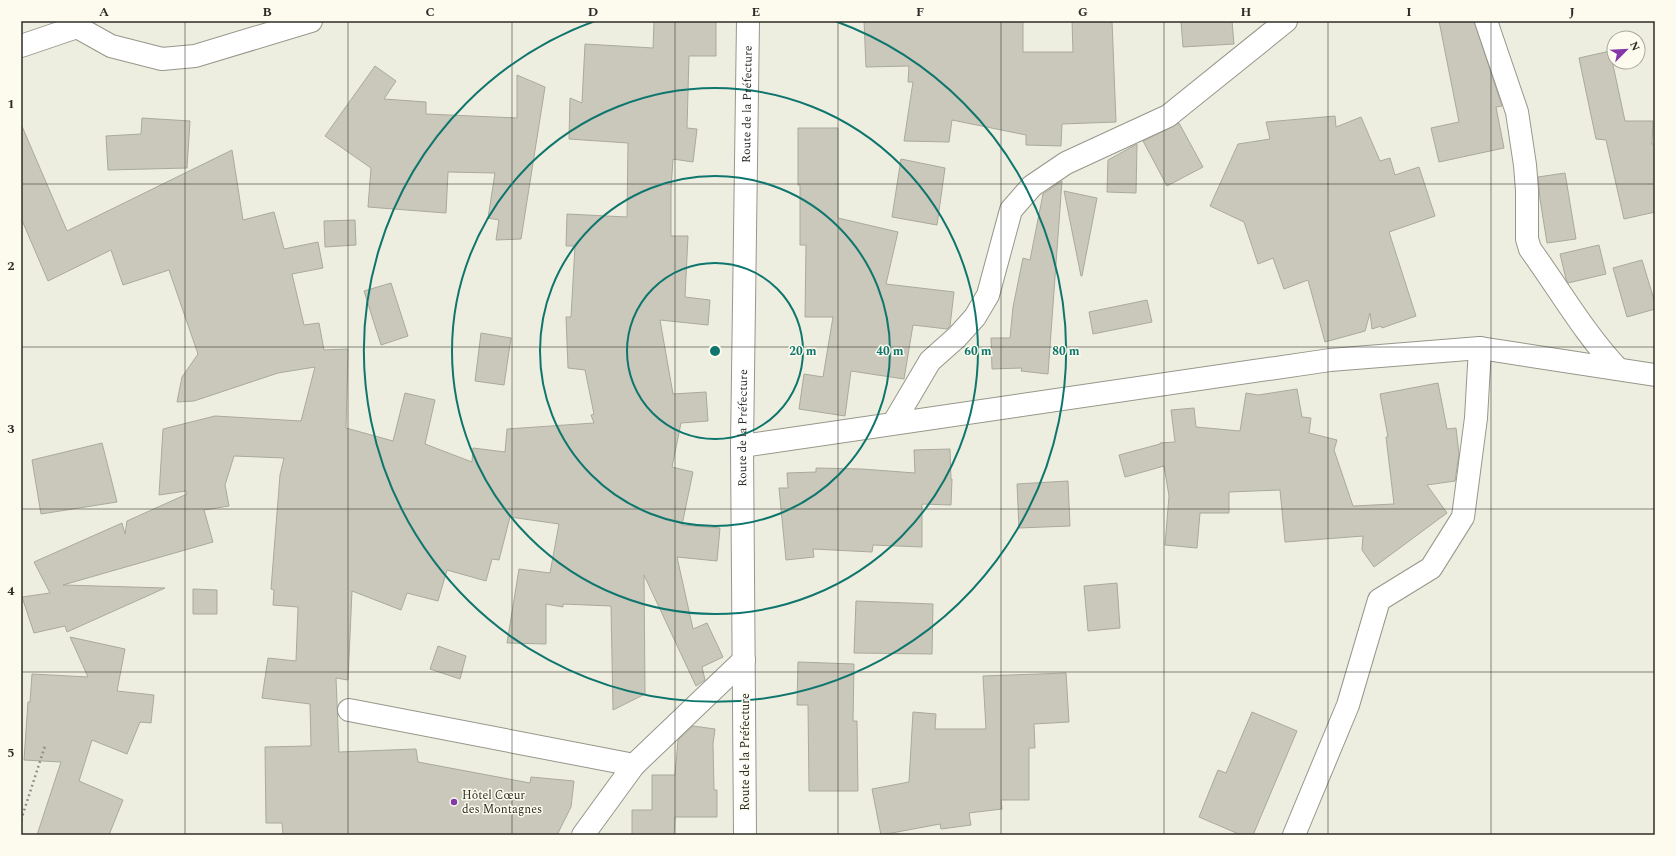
<svg xmlns="http://www.w3.org/2000/svg" width="1676" height="856" viewBox="0 0 1676 856" font-family="Spectral,serif">
<style>
.building{fill:#c9c8bb;stroke:#a9a99c}
.lines{fill:none;stroke-linecap:round;stroke-linejoin:round}
.street-casing{stroke:#97968a;stroke-width:24}
.secondary-casing{stroke:#97968a;stroke-width:24}
.path{stroke:#8f8f86;stroke-width:2.5;stroke-dasharray:2 3;stroke-linecap:butt}
.street{stroke:#fff;stroke-width:22}
.secondary{stroke:#fff;stroke-width:22}
.grid{fill:none;stroke:#2c2c27;stroke-width:1;stroke-opacity:0.55}
.ring{fill:none;stroke:#0f766e;stroke-width:2}
.poi-dot{fill:#8437a8;stroke:#fcfbed;stroke-width:1.5}
.labels{text-anchor:middle;dominant-baseline:central;stroke-width:3;stroke-linejoin:round;paint-order:stroke}
.street-label{font-size:12px;fill:#2c2c27;stroke:#fcfbed}
.poi-label{font-size:12px;fill:#2c2c27;stroke:#fcfbed;text-anchor:start}
.centre{fill:#0f766e;stroke:#fcfbed;stroke-width:2}
.ring-label{font-size:12px;text-anchor:middle;font-weight:bold;fill:#0f766e;stroke:#fcfbed;stroke-width:3;stroke-linejoin:round;paint-order:stroke}
.neatline{fill:none;stroke:#2c2c27;stroke-width:1.5}
.grid-label{font-size:13px;text-anchor:middle;font-weight:bold;fill:#2c2c27}
</style>
<rect width="100%" height="100%" fill="#eeeee0"/>
<!-- building -->
<g class="building">
<path d="M654,21H716V56H689L687,128L697,129L693,162L673,159L671,189V236H688L685,297L710,300L708,325L660,320L673,394L706,392L708,421L681,423L672,467L693,472L682,525L720,528L717,561L677,557L693,629L707,623L723,657L702,667L705,680L696,686L644,575L645,694L613,710L611,606L563,604V607L546,604V644L507,643L519,569L550,573L559,524L510,517L499,560L492,559L486,581L447,570L438,601L407,593L401,610L352,591L348,680L336,678L339,752L416,749L418,762L530,783L531,777L574,781L571,807L557,835H283L282,823H266L265,747L311,746L310,704L262,698L268,658L296,661L298,607L273,605L274,590L271,589L280,475L284,458L234,456L225,485L229,506L204,510L213,542L63,585L165,588L67,632L65,626L34,633L22,597L50,593L34,562L122,523L125,534L127,521L187,494L186,491L159,495L163,429L215,416L301,421L315,367L278,373L194,401L177,402L182,377L198,354L169,270L123,285L111,250L48,281L21,218V124L67,231L232,150L243,220L274,212L284,249L318,242L323,268L292,274L304,325L319,323L324,350L348,349L346,428L393,441L405,393L435,400L425,444L472,462L473,448L505,452L507,429L594,423L591,415L594,414L585,370L568,368L566,317H571L575,246H566L567,214L627,217L628,143L569,139L570,98L582,103L585,44L653,48Z"/>
<path d="M864,21H1023V52H1073L1072,21H1112L1116,122L1062,124L1061,146L1026,145V135L952,120L949,142L904,141L913,82H908L909,66L866,67Z"/>
<path d="M1181,21H1232L1234,44L1183,47Z"/>
<path d="M1439,21H1474L1502,106L1496,107L1504,148L1439,162L1431,128L1459,122Z"/>
<path d="M1610,51L1625,121H1653L1652,144H1655V212L1624,219L1606,140L1596,139L1579,58Z"/>
<path d="M375,66L396,81L384,99L426,102V114L517,118V75L545,87L521,239L496,240L499,220L488,218L495,173L448,172L446,213L368,207L371,168L325,136Z"/>
<path d="M1335,116L1336,127L1361,117L1380,161L1390,158L1395,175L1419,167L1435,216L1389,232L1416,316L1382,328L1381,326L1372,329L1370,313L1365,331L1325,342L1308,280L1284,289L1273,258L1258,264L1244,222L1210,206L1238,144L1270,139L1266,122Z"/>
<path d="M142,118L190,121L187,168L108,170L106,136L141,134Z"/>
<path d="M1179,123L1203,167L1167,186L1143,141Z"/>
<path d="M798,128H838V218L898,232L886,284L954,292L950,326L947,329L913,325L904,379L851,371L845,416L799,409L804,374L823,377L833,317H805L806,245H800V185H798Z"/>
<path d="M1137,144L1136,193L1107,192L1108,160Z"/>
<path d="M901,159L945,168L937,225L892,217Z"/>
<path d="M1565,173L1576,239L1547,243L1540,199L1538,177Z"/>
<path d="M1062,181L1048,374L1021,371L1022,368L992,369L991,338H1010L1013,307L1023,258L1030,260L1043,194Z"/>
<path d="M1064,191L1097,198L1082,276H1081Z"/>
<path d="M355,220L356,245L325,247L324,221Z"/>
<path d="M1599,245L1606,274L1568,283L1566,279L1560,254Z"/>
<path d="M1642,260L1655,303V309L1627,317L1613,268Z"/>
<path d="M391,283L408,336L381,345L364,291Z"/>
<path d="M1147,300L1152,322L1093,334L1089,312Z"/>
<path d="M481,333L511,338L504,385L475,381Z"/>
<path d="M1438,383L1447,429L1456,428L1459,454L1455,481L1427,485L1447,513L1374,567L1362,550L1363,536L1285,542L1280,490L1229,492V513H1200L1197,548L1165,545L1169,496L1164,466L1125,477L1119,455L1160,444V443L1175,442L1171,410L1194,408L1196,427L1240,431L1246,393L1258,395L1297,389L1302,417L1311,418L1309,433L1337,440L1334,450L1353,506L1394,504L1386,437H1388L1380,394Z"/>
<path d="M102,443L117,502L41,514L32,460Z"/>
<path d="M950,449L951,479H952L951,505L922,504V547L873,545L872,552L813,549L814,557L786,560L779,488H788L787,473L816,472V468L862,469L915,473L914,450Z"/>
<path d="M1068,481L1070,526L1019,528L1017,484Z"/>
<path d="M1117,583L1120,628L1088,631L1084,586Z"/>
<path d="M193,589L217,590V614H193Z"/>
<path d="M856,601L933,604L932,654L854,653Z"/>
<path d="M70,637L125,649L117,691L154,695L151,723L140,722L127,754L92,740L79,781L123,800L109,835H37L61,762L24,760L28,702H30L32,674L88,677Z"/>
<path d="M438,646L466,656L460,679L430,669Z"/>
<path d="M798,662L854,664L853,721H857L858,791H809L808,705H797Z"/>
<path d="M1066,673L1069,722L1034,724L1035,748H1029V800H1001L1002,809L969,813L971,825L941,829L940,824L881,835L872,789L909,782L913,712L936,714L935,729H986L983,676Z"/>
<path d="M1252,712L1297,731L1253,835H1241L1199,817L1218,770L1226,773Z"/>
<path d="M693,726L715,729L713,744L714,790H717V817H675L674,835H632V810H652V775H675L678,740Z"/>
</g>
<g class="lines">
<!-- street casing -->
<g class="street-casing">
<g id="street">
<path d="M75,21L77,27L111,46L162,59L195,56L311,21"/>
<path d="M1486,21L1517,112L1525,165L1527,190V239L1530,249C1559,289 1584,333 1618,369"/>
<path d="M21,46L77,27"/>
<path d="M894,422L930,361L957,337L975,317L988,295L1011,210L1032,186L1066,163L1168,116L1286,21"/>
<path d="M742,446L1330,360L1480,348L1655,375"/>
<path d="M349,710L634,765"/>
<path d="M583,835L634,765L744,660"/>
<path d="M1294,835L1348,705L1379,600L1431,568L1463,517L1476,418L1480,348"/>
</g>
</g>
<!-- secondary casing -->
<g class="secondary-casing">
<g id="secondary">
<path id="s1" d="M745,835L742,446L748,21"/>
</g>
</g>
<!-- path -->
<path class="path" d="M21,820L45,746"/>
<!-- street -->
<use href="#street" class="street"/>
<!-- secondary -->
<use href="#secondary" class="secondary"/>
</g>
<!-- grid -->
<path class="grid" d="M185,21V835M348,21V835M512,21V835M675,21V835M838,21V835M1001,21V835M1164,21V835M1328,21V835M1491,21V835M21,184H1655M21,347H1655M21,509H1655M21,672H1655"/>
<!-- distance rings -->
<g class="ring">
<circle cx="715" cy="351" r="88"/>
<circle cx="715" cy="351" r="175"/>
<circle cx="715" cy="351" r="263"/>
<path d="M835 21A351 351 0 1 1 595 21"/>
</g>
<!-- markers -->
<circle class="poi-dot" cx="454" cy="802" r="4"/>
<g class="labels">
<!-- street labels -->
<g class="street-label">
<text stroke="none"><textPath href="#s1" startOffset="731">Route de la Préfecture</textPath></text>
<text stroke="none"><textPath href="#s1" startOffset="407">Route de la Préfecture</textPath></text>
<text transform="translate(745 752) rotate(-90)">Route de la Préfecture</text>
</g>
<!-- poi labels -->
<g class="poi-label">
<text x="462" y="795">Hôtel Cœur<tspan x="462" dy="14">des Montagnes</tspan></text>
</g>
</g>
<circle cx="715" cy="351" r="6" class="centre"/>
<g class="ring-label">
<text x="803" y="355">20 m</text>
<text x="890" y="355">40 m</text>
<text x="978" y="355">60 m</text>
<text x="1066" y="355">80 m</text>
</g>
<!-- border -->
<rect width="1676" height="856" fill="none" stroke="#fcfbed" stroke-width="44"/>
<!-- north arrow -->
<g transform="translate(1626 50) rotate(66)"><circle r="19" fill="#fcfbed" stroke="#a9a89e"/>
<path d="M0-3L7 15L0 10L-7 15Z" fill="#8437a8"/>
<text y="-6" font-size="11" font-weight="bold" text-anchor="middle" fill="#2c2c27">N</text>
</g>
<rect x="22" y="22" width="1632" height="812" class="neatline"/>
<g class="grid-label">
<text x="104" y="16">A</text>
<text x="267" y="16">B</text>
<text x="430" y="16">C</text>
<text x="593" y="16">D</text>
<text x="756" y="16">E</text>
<text x="920" y="16">F</text>
<text x="1083" y="16">G</text>
<text x="1246" y="16">H</text>
<text x="1409" y="16">I</text>
<text x="1572" y="16">J</text>
<text x="11" y="108">1</text>
<text x="11" y="270">2</text>
<text x="11" y="433">3</text>
<text x="11" y="595">4</text>
<text x="11" y="757">5</text>
</g>
</svg>
